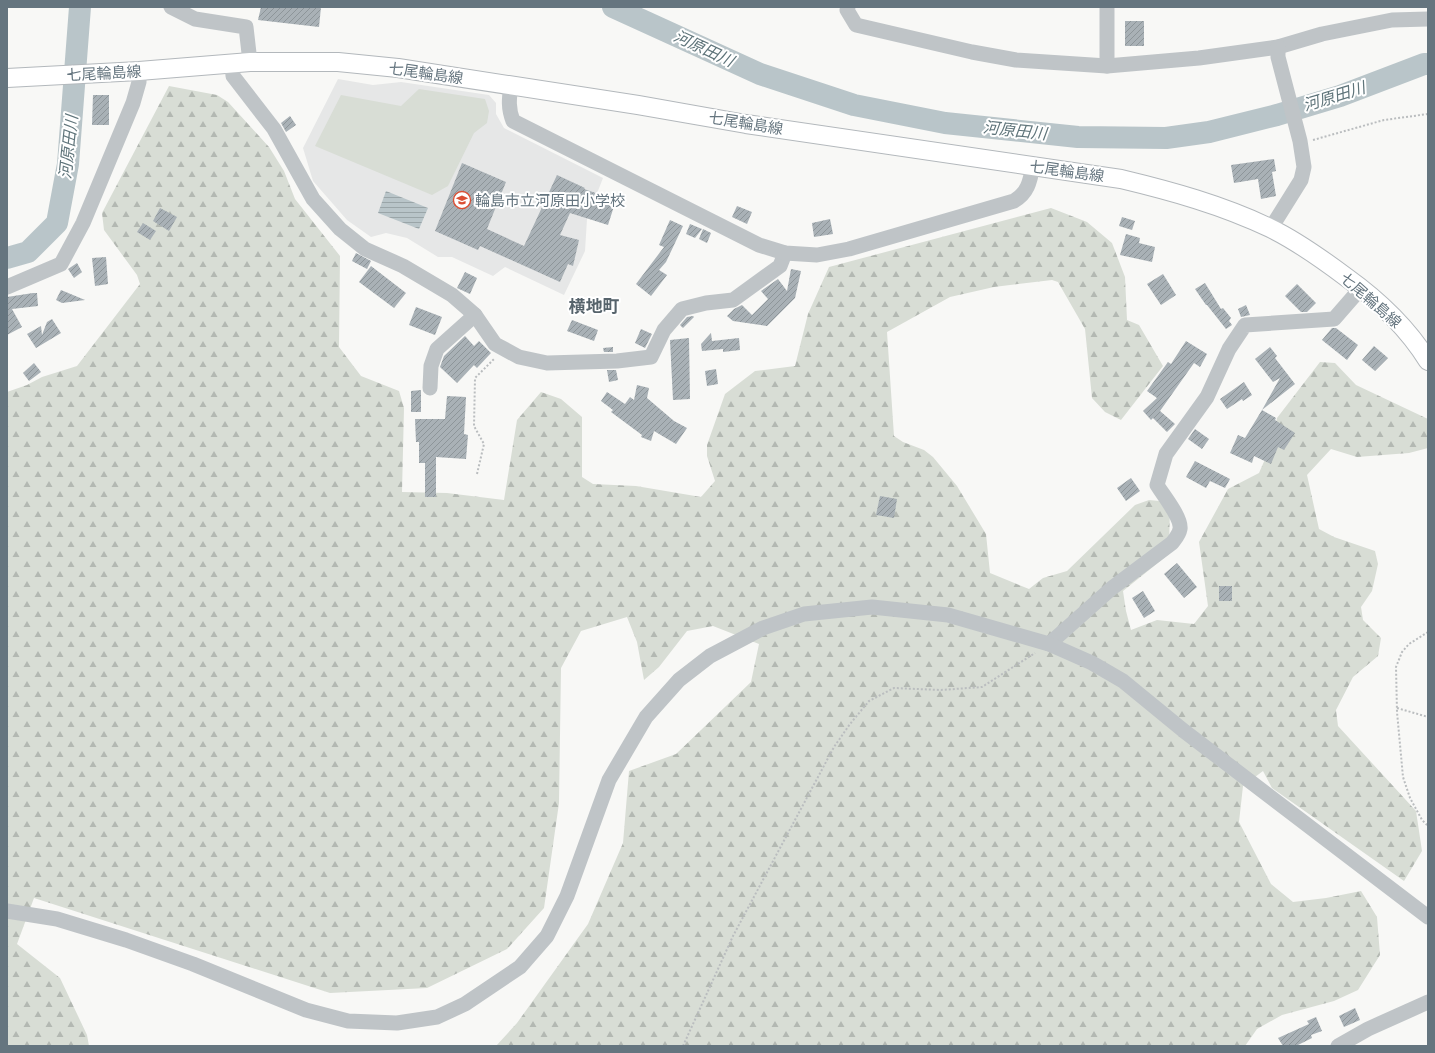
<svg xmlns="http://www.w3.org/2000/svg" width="1435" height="1053" viewBox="0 0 1435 1053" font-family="Mulish,'Noto Sans JP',sans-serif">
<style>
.built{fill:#e6e7e7}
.green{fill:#d8ddd5}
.forest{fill:url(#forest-firs)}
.water{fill:url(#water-rules)}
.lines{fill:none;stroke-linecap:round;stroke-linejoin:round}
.river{stroke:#b9c5c9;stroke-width:22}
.building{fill:url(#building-hatch)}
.major-casing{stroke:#b3b8bc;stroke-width:20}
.path{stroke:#babdbf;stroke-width:2;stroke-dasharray:2 2;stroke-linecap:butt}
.minor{stroke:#bfc4c7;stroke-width:15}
.major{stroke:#fff;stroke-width:18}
.labels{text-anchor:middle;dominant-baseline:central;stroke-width:4;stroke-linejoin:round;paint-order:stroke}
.street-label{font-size:15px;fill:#65757f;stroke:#fff}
.poi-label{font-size:15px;fill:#65757f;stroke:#fff;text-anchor:start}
.water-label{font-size:16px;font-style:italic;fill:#5f747a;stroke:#fff}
.quarter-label{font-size:17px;font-weight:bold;fill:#56636b;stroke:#fff}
</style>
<defs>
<pattern id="forest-firs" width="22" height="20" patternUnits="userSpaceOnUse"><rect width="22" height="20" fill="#d8ddd5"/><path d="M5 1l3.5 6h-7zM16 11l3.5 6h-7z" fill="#b3b8b2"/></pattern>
<pattern id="water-rules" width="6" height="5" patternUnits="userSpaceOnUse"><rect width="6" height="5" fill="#b9c5c9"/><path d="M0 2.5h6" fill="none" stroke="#9aa5a8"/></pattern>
<pattern id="building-hatch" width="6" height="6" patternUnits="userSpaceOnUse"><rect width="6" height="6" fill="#a9b1b6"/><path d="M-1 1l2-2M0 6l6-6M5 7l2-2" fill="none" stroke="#8d9599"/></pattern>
</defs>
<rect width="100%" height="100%" fill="#f8f8f6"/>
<!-- built -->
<path class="built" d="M338,79L373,85L401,82L489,95L496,103V114L504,128L603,178L587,219L585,251L564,295L505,267L493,276L452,257H438L407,238L386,233L371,237L347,220L313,181L303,148Z"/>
<!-- green -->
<path class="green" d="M419,89L485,99L489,111L487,123L474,133L448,186L432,195L315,146L341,95L401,106Z"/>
<!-- forest -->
<path class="forest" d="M169,86L217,95L228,102L269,147L284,171L295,199L340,256L339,347L361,376L399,391L404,408L402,492L447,493L504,500L517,420L541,392L561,399L582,417V477L593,484L636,486L701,497L715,481L707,456V445L725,394L755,371L795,366L808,314L829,267L1051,208L1087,222L1112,243L1125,277L1127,320L1139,325L1163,366L1121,420L1105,412L1092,398L1085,329L1058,282L1052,280L994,287L950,297L887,332L894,436L903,442L924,450L933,457L957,486L986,534L990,573L1029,589L1043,578L1067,571L1135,505L1149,500L1170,502L1169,554L1123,591L1126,611L1131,630L1157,620L1194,624L1208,606L1199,542L1228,489L1259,473L1273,441L1277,418L1320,362L1335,363L1356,385L1428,419V448L1409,453L1357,457L1331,449L1307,475L1319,529L1334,537L1375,551L1378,564L1372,591L1361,607L1363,620L1381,638L1378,656L1353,677L1336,710L1338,726L1416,811L1422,851L1404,881L1272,788L1263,771L1243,786L1239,822L1271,884L1293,902L1326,898L1361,891L1377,917L1380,955L1358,990L1334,1001L1282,1015L1257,1029L1245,1046H496L517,1023L588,924L623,843L629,771L676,754L751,682L759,644L713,626L687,631L659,667L644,680L637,642L627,617L581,631L561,668L559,803L544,908L507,949L427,988L330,993L34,898L17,944L60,978L87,1035L89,1046H7V392L27,385L42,377L77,366L140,284L137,275L104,230L102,213Z"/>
<!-- water -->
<path class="water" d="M386,191L428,208L419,229L378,213Z"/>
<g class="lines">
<!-- river -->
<g class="river">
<path d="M613,7L760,74L854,105L945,123L1078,137L1166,138L1209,132L1277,115L1340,96L1424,64H1428"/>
<path d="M7,258L28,252L57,223L68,164L80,7"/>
</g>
</g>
<!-- building -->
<g class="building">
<path d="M261,7H321L319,27L258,20Z"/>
<rect x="1125" y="21" width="19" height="25"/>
<path d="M93,95H109V125H92Z"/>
<path d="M290,116L296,125L286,132L281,123Z"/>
<path d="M1274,159L1276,171L1272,172L1276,196L1261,199L1258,179L1234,183L1231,165Z"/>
<path d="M462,163L506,182L487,229L524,246L557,175L585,188L584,189L616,200L608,225L570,213L560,235L579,240L573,266L568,264L560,282L480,246L478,250L435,231Z"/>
<path d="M737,206L752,212L747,224L732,217Z"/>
<path d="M160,208L177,217L169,231L153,221Z"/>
<path d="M1122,217L1135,221L1132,230L1119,226Z"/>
<path d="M830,219L833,234L814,237L812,223Z"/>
<path d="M670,220L683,226L666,262L659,270L667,275L651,296L636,284L664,247L659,245Z"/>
<path d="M143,223L156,231L150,240L137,232Z"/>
<path d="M690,224L702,229L695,238L686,234Z"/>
<path d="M703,229L711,233L707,243L699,239Z"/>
<path d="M1126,234L1140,238L1139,243L1155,247L1152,262L1120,255Z"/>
<path d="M356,253L371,261L367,269L352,261Z"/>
<path d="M106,257L108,284L95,286L92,258Z"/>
<path d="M77,263L82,272L74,278L68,269Z"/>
<path d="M371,266L406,293L394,308L359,282Z"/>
<path d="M791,269L801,271L795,298L767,326L733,321L727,316L734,309L742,305L752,315L768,299L761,291L778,279L787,291Z"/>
<path d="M465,272L477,278L470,294L457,288Z"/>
<path d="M1163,274L1176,295L1161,305L1147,284Z"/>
<path d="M1205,283L1221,309L1223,308L1231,318L1229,321L1232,325L1226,329L1207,305H1206L1195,289Z"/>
<path d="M1297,284L1316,303L1307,312H1301L1285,296Z"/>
<path d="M61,290L85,300L62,303L56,300Z"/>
<path d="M33,293H37L38,306L12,309L22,327L7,335V297Z"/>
<path d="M1246,305L1250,315L1241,317L1238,309Z"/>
<path d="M416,307L442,317L435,335L409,325Z"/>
<path d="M693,316L694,317L683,328L680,325L687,317Z"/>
<path d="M52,319L61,333L36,348L27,334L41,326L42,335L47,322Z"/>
<path d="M572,320L598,330L594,341L567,331Z"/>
<path d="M1332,328H1336L1358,345L1347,360L1322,340Z"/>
<path d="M641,329L652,334L645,348L635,343Z"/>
<path d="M711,333L712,341L739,338L740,350L723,352V349L702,351L701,344Z"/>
<path d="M465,336L474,346L479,341L491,353L477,368L474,365L457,383L440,367L444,356Z"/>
<path d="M689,338L690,399L673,400L670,340Z"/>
<path d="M1186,341L1207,354L1200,367L1194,363L1160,411L1175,424L1167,432L1153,418L1151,420L1143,411L1157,398L1147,391L1168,362L1171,364Z"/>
<path d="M1374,346L1388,358L1375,371L1362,360Z"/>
<path d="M613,347V352H604L603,348Z"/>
<path d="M1270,347L1277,356L1275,358L1295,384L1262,410L1280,378L1273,382L1255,359Z"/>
<path d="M34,363L41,372L29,381L23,373Z"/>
<path d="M716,369L718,384L707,386L705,371Z"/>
<path d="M607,370H616L618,380L609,382Z"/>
<path d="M1244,382L1252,395L1243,401L1242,399L1227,409L1220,399Z"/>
<path d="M637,385L649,388L647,398L674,421L687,428L676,444L654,431L651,441L641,437L642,435L611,412L613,410L601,401L607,392L625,404L630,397L634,400Z"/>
<path d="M421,390V412H411V391Z"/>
<path d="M447,396L466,397L464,434L468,435L466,459L436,457V497H425V463H419V442H416L415,419H445Z"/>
<path d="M1262,410L1276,418L1275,420L1295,433L1284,450L1278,447L1271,464L1254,456L1252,463L1230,453L1238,435L1245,438Z"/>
<path d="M1195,429L1209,439L1202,449L1188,439Z"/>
<path d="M1195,461L1230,479L1225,488L1210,481L1206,488L1186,477Z"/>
<path d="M1131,478L1140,491L1126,501L1117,488Z"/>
<path d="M880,496L897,499L894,518L876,515Z"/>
<path d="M1177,563L1197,587L1184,598L1164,574Z"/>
<rect x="1219" y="586" width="13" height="15"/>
<path d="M1143,591L1155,611L1144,618L1132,598Z"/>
<path d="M1355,1008L1360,1020L1344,1027L1339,1016Z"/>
<path d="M1316,1017L1322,1031L1311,1035L1312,1038L1296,1046H1283L1278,1038L1309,1024L1307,1021Z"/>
</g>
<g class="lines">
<!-- major casing -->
<g class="major-casing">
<path id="major" d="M7,78L139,71L250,62H338L398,68L638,105L746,124L1121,179C1171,191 1222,205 1270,228C1297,241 1322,259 1346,277C1378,300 1407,327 1428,361"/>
</g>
<!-- path -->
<g class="path">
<path d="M1313,140L1384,120L1428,114"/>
<path d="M477,474L484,444L474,426L475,378L495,358"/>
<path d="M1428,632L1409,644L1402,652L1396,667L1397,712L1403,777L1410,798L1422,820L1428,826"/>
<path d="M1397,708L1428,717"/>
<path d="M683,1046L733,936L834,747L850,724L869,701L894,688L941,690L982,687L1035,653"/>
</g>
<!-- minor -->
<g class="minor">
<path d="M171,7L195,19L246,27L250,62"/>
<path d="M848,7L847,10L856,25L972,52L1016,60L1107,66L1199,58L1278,47L1322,34L1392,20L1428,19"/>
<path d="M1107,7V66"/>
<path d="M232,63L233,76L274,129L313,199L340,229L365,249L403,266L452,295L475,315L495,344L519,357L547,363L617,361L651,357L664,330L682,309L706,303L733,300L780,266L785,253"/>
<path d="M511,85C509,99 508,108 513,121L759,245L785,253L817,255L849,249L1014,201C1028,193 1030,181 1033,166"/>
<path d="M1271,228L1301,180L1304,167L1300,141L1278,57V47"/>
<path d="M7,287L61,264L83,223L133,103L139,82V71"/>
<path d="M430,388L431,366L437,349L475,315"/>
<path d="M1049,644L1112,588L1172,543C1175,539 1179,535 1180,529C1182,518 1163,495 1157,485L1166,454L1207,397L1229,349L1245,325L1334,319L1361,288"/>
<path d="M7,911L57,919L126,940L193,964L306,1010L348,1021L397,1023L437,1017L465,1004L520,967L547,936L567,896L609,780L646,717L679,680L710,656L763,628L804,614L872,607L948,615L1049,644L1092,663L1123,681L1184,731L1428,917"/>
<path d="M1338,1046L1368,1029L1428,1002"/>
</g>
<!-- major -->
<use href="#major" class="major"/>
</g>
<!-- icons -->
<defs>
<g id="school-ring" transform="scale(0.9)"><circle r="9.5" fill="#fff" stroke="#db4e33" stroke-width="1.5"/><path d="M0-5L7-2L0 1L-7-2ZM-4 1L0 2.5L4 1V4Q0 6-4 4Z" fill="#db4e33"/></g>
</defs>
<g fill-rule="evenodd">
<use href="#school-ring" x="462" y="200"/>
</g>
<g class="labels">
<!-- street labels -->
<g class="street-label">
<text transform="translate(104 73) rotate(-3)">七尾輪島線</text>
<text transform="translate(426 73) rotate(8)">七尾輪島線</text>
<text transform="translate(746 123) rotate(9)">七尾輪島線</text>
<text transform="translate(1067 171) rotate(8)">七尾輪島線</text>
<text transform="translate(1371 300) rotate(41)">七尾輪島線</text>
</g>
<!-- poi labels -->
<g class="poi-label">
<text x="475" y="200">輪島市立河原田小学校</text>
</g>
<!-- water labels -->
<g class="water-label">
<text transform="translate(704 48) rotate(25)">河原田川</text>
<text transform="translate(1334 96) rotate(-17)">河原田川</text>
<text transform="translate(1015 130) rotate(6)">河原田川</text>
<text transform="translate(68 147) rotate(-84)">河原田川</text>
</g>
<!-- quarter labels -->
<g class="quarter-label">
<text x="594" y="305">横地町</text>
</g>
</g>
<!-- border -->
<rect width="1435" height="1053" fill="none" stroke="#65757f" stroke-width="16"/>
</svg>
